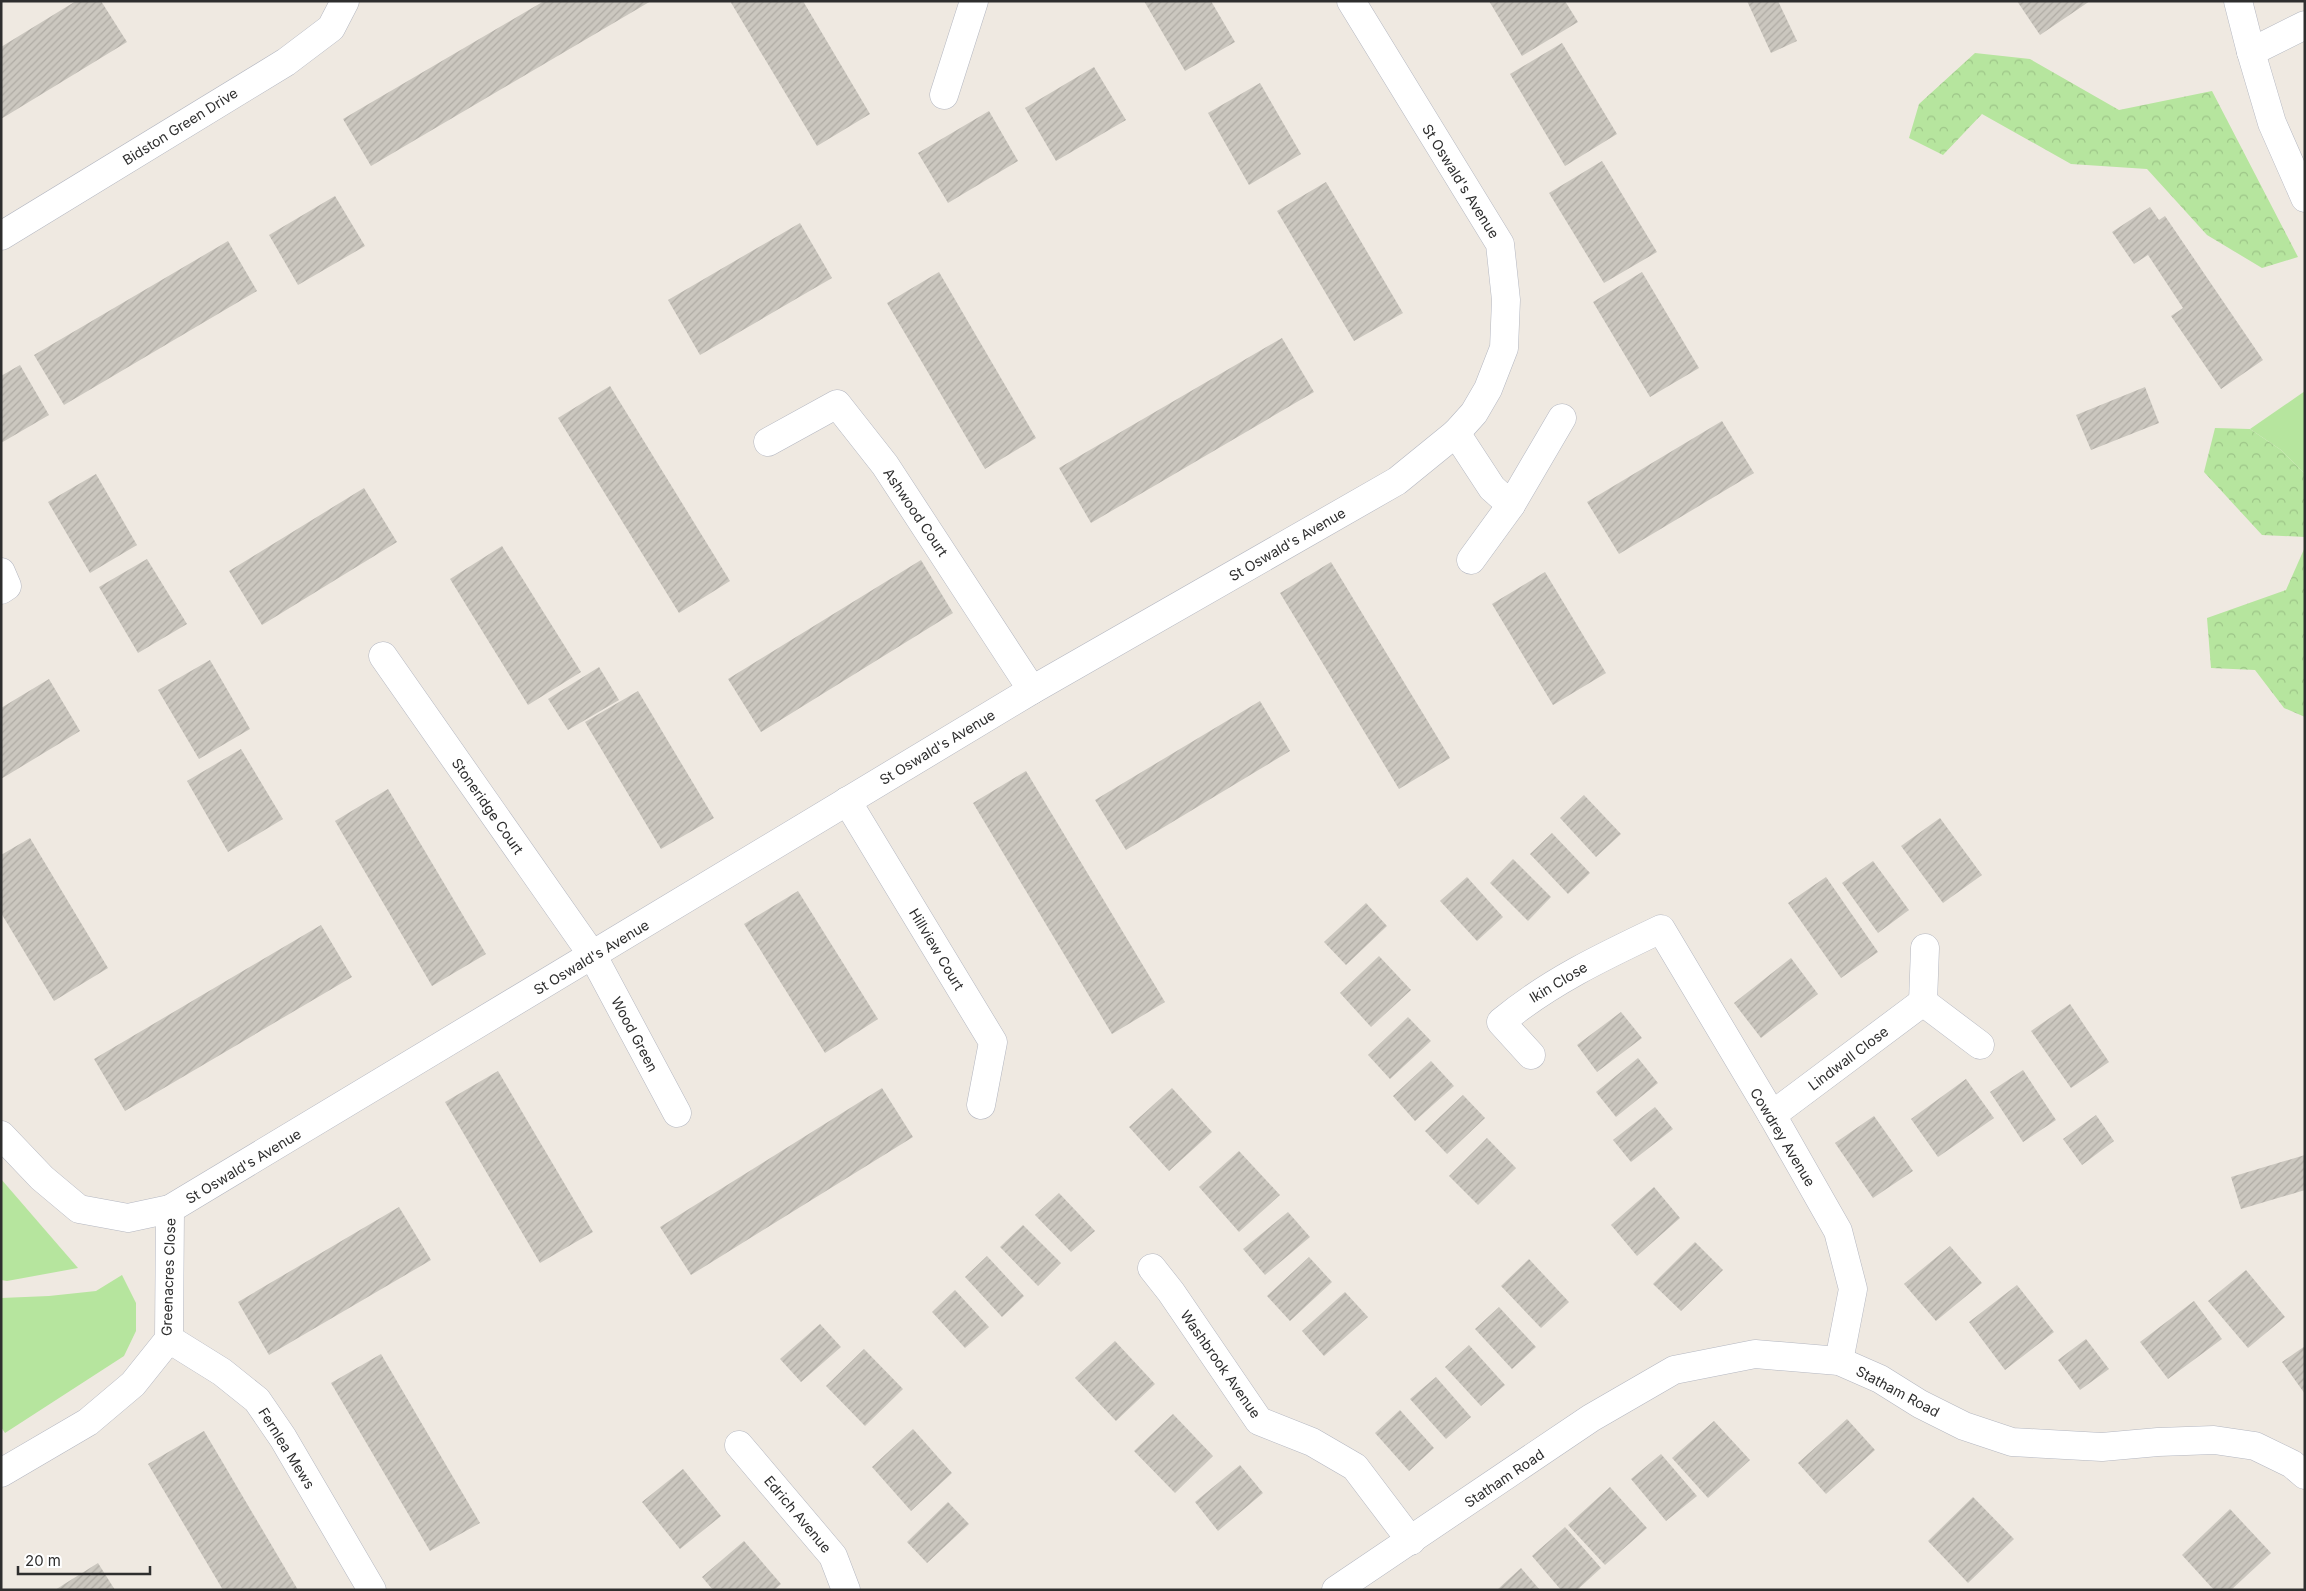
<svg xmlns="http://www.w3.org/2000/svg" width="2306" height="1591" viewBox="0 0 2306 1591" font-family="Inter,sans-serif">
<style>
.grass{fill:#b6e59e}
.forest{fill:url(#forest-crowns)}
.building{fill:url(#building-hatch)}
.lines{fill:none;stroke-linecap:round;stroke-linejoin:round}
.minor-casing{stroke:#b4b7c1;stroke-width:29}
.minor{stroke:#fff;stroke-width:28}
.labels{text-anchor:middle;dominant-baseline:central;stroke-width:4;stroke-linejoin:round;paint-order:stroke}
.street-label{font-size:14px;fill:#2e2e2e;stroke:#fff}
</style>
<defs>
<pattern id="forest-crowns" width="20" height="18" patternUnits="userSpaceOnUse" patternTransform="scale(1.25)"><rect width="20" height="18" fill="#b6e59e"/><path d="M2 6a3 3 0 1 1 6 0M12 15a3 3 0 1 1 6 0" fill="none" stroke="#9dc588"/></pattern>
<pattern id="building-hatch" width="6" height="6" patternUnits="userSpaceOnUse" patternTransform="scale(1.25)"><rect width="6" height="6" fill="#cbc7bf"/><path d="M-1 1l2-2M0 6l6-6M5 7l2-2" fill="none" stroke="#afaba4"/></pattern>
</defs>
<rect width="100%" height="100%" fill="#efe9e1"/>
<!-- grass -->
<g class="grass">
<path d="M2305,391V474L2281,450L2250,429Z"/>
<path d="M1,1179L78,1268L7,1281L1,1280Z"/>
<path d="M122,1275L136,1303V1331L124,1356L5,1433L1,1427V1298L49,1296L96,1291Z"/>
</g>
<!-- forest -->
<g class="forest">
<path d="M1975,53L2030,59L2119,110L2212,91L2298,257L2262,268L2207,235L2147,169L2071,164L1982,114L1943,155L1909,138L1919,104Z"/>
<path d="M2215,428L2250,429L2281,450L2305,474V537L2262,535L2204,472Z"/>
<path d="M2305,547V717L2284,708L2255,670L2211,668L2207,618L2286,590Z"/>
</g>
<!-- building -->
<g class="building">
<path d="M76,1H101L127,42L1,119V47Z"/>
<path d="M544,1H651L371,166L343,119Z"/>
<path d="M730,1H803L870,114L817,146Z"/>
<path d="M1144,1H1211L1235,42L1185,71Z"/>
<path d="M1489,1H1565L1578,22L1522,56Z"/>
<path d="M1747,1H1778L1797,41L1771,53Z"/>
<path d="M2017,1H2090L2040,35Z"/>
<path d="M1562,43L1617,134L1565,166L1510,74Z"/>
<path d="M1094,67L1126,120L1056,161L1025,108Z"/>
<path d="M1260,83L1301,154L1249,185L1208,113Z"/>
<path d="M989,111L1018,161L948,203L918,153Z"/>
<path d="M1602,161L1657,252L1604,283L1549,193Z"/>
<path d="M1326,182L1403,313L1354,341L1277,211Z"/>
<path d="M335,196L365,246L298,285L269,235Z"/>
<path d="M2150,207L2159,220L2165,216L2263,360L2221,389L2171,316L2183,308L2148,255L2134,264L2112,232Z"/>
<path d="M800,223L832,278L700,355L668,300Z"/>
<path d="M228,241L257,291L64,405L34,355Z"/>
<path d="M939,272L1036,438L985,469L887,303Z"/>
<path d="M1642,272L1699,368L1650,397L1593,302Z"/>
<path d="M1282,338L1314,392L1091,523L1059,468Z"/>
<path d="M20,365L49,415L1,443V376Z"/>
<path d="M610,386L730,581L679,613L558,418Z"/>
<path d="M2145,387L2159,423L2091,450L2076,415Z"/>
<path d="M1722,421L1754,473L1619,554L1587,502Z"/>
<path d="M96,474L137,545L90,573L48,502Z"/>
<path d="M364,488L397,542L262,625L229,571Z"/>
<path d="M502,546L581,672L528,705L450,579Z"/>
<path d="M147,559L187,624L138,653L99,587Z"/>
<path d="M921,560L953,613L761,732L728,679Z"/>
<path d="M1331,562L1450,758L1399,789L1280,593Z"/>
<path d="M1545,572L1606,673L1553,705L1492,604Z"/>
<path d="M210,660L250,729L199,759L158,690Z"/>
<path d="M599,667L619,700L568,730L548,699Z"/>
<path d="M49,679L80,731L1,779V708Z"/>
<path d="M638,691L714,818L661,849L585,722Z"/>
<path d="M1260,701L1290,751L1126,850L1095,800Z"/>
<path d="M241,749L283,819L228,852L187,781Z"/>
<path d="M1026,771L1165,1002L1112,1034L973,803Z"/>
<path d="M388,789L486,954L432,986L335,821Z"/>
<path d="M1584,795L1621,834L1596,857L1560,818Z"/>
<path d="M1940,818L1982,875L1943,903L1901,846Z"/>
<path d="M1552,833L1590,873L1568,894L1530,854Z"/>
<path d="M30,838L108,968L54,1001L1,913V855Z"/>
<path d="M1513,859L1551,897L1528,921L1490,883Z"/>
<path d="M1873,861L1909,910L1878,933L1842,883Z"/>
<path d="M1467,877L1503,917L1477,941L1440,901Z"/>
<path d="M1826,877L1878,952L1841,978L1788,903Z"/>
<path d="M798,891L878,1019L825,1053L744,924Z"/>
<path d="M1366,903L1387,926L1346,965L1324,942Z"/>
<path d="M321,925L352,977L125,1111L94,1059Z"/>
<path d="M1379,956L1411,990L1371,1027L1340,993Z"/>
<path d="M1791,958L1818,994L1761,1038L1734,1003Z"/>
<path d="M2070,1004L2109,1062L2071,1088L2031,1031Z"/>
<path d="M1621,1012L1642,1038L1597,1072L1577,1045Z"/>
<path d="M1408,1017L1431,1041L1390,1079L1368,1055Z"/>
<path d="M1638,1058L1658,1083L1616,1117L1596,1092Z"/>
<path d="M1431,1061L1454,1086L1415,1121L1393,1096Z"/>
<path d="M2023,1070L2056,1120L2023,1142L1990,1092Z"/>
<path d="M498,1071L593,1232L540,1263L445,1102Z"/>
<path d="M1966,1079L1994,1118L1938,1157L1911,1119Z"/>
<path d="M882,1088L913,1137L691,1275L660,1227Z"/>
<path d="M1172,1088L1212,1132L1169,1171L1129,1127Z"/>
<path d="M1463,1095L1485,1118L1447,1154L1425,1131Z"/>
<path d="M1655,1107L1673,1129L1631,1162L1613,1140Z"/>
<path d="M2096,1115L2114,1141L2082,1165L2063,1139Z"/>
<path d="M1874,1116L1913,1171L1873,1198L1835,1143Z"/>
<path d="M1487,1138L1516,1168L1478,1205L1449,1176Z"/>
<path d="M1239,1151L1280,1195L1239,1232L1199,1187Z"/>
<path d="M2305,1155V1190L2241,1209L2231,1177Z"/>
<path d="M1654,1187L1680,1218L1637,1256L1611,1225Z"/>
<path d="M1059,1193L1095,1231L1071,1252L1035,1215Z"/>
<path d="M399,1207L431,1260L269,1355L238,1302Z"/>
<path d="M1288,1212L1310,1237L1265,1275L1243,1249Z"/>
<path d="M1023,1225L1061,1263L1038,1286L1000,1247Z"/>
<path d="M1695,1242L1723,1270L1681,1311L1653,1284Z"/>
<path d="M1950,1246L1982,1283L1936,1321L1904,1284Z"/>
<path d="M987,1256L1024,1296L1002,1317L965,1277Z"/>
<path d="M1309,1257L1332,1282L1290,1321L1267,1296Z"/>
<path d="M1529,1259L1569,1302L1541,1328L1501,1286Z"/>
<path d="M2246,1270L2285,1317L2248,1348L2208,1301Z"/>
<path d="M2017,1285L2054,1332L2005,1370L1969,1322Z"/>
<path d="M955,1290L989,1327L965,1348L932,1312Z"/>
<path d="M1345,1292L1368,1317L1324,1356L1302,1331Z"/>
<path d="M2194,1301L2222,1339L2168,1379L2140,1342Z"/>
<path d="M1499,1307L1536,1347L1512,1369L1475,1329Z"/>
<path d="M820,1324L841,1347L801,1382L780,1359Z"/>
<path d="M2086,1339L2109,1369L2080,1390L2058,1360Z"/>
<path d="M1115,1341L1155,1384L1116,1421L1075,1378Z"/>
<path d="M1469,1345L1505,1385L1481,1406L1445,1367Z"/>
<path d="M2305,1346V1394L2282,1362Z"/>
<path d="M864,1349L903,1389L865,1426L826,1386Z"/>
<path d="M381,1354L480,1523L430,1551L331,1383Z"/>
<path d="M1436,1377L1471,1417L1446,1439L1410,1399Z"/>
<path d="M1400,1410L1434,1448L1409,1471L1375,1433Z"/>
<path d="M1173,1414L1213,1456L1175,1493L1134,1451Z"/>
<path d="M1847,1419L1875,1450L1826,1494L1798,1463Z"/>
<path d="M1714,1421L1750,1460L1708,1498L1672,1458Z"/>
<path d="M913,1429L952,1473L911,1511L872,1467Z"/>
<path d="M204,1431L223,1463L298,1590H223L148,1464Z"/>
<path d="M1661,1454L1697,1496L1666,1521L1631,1479Z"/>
<path d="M1240,1465L1263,1493L1218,1531L1195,1502Z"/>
<path d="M683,1469L721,1516L680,1549L642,1502Z"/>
<path d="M1610,1487L1647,1528L1605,1565L1568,1525Z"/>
<path d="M1973,1497L2014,1539L1968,1583L1928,1541Z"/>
<path d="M948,1502L969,1524L927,1563L907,1542Z"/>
<path d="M2230,1509L2271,1553L2231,1590H2214L2182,1555Z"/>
<path d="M1565,1527L1601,1568L1577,1590H1561L1532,1556Z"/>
<path d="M744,1541L781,1584L774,1590H713L702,1577Z"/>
<path d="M98,1563L115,1590H55L66,1583Z"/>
<path d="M1521,1568L1540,1590H1497Z"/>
</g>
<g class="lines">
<!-- minor casing -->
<g class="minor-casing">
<g id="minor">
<path d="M2238,1L2251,52L2272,123L2305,198"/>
<path d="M2251,52L2305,25"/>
<path d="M944,95L974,1"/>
<path d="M1,236L286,62L331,28L345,1"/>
<path d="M1456,433L1492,488L1511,505L1562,418"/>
<path d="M768,442L837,404L885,465L1032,690"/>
<path d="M1471,560L1511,505"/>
<path d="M1,572L7,586L1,590"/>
<path d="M383,656L593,956L677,1113"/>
<path d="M847,801L993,1042L981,1105"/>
<path d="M1923,1002L1925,948"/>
<path d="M1531,1055L1501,1022C1549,982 1604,956 1661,929L1772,1115L1838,1231L1853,1289L1839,1361"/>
<path d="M1772,1115L1923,1002L1980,1045"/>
<path d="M1,1135L42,1178L79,1209L128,1218L170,1209L1032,690L1397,481L1456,433L1474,413L1488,389L1504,348L1506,300L1500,244L1351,1"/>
<path d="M1152,1268L1171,1292L1259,1421L1312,1442L1355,1467L1411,1541"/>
<path d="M169,1339L222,1372L257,1400L283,1438L372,1590"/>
<path d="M739,1445L833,1556L846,1590"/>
<path d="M1,1473L88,1422L133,1384L169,1339L170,1209"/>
<path d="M1336,1590L1591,1418L1674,1370L1755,1354L1839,1361L1880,1379L1920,1404L1964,1426L2012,1442L2102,1447L2158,1442L2214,1440L2255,1446L2292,1464L2305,1475"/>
</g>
</g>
<!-- minor -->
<use href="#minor" class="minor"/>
</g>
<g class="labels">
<!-- street labels -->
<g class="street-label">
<text transform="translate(180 126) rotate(-32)">Bidston Green Drive</text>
<text transform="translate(1461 181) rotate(58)">St Oswald's Avenue</text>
<text transform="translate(916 512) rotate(56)">Ashwood Court</text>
<text transform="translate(1287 544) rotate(-30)">St Oswald's Avenue</text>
<text transform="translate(937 747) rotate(-31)">St Oswald's Avenue</text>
<text transform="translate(488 806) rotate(55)">Stoneridge Court</text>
<text transform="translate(937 949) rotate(59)">Hillview Court</text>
<text transform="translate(591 957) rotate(-31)">St Oswald's Avenue</text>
<text transform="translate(1558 982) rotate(-31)">Ikin Close</text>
<text transform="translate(635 1034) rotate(62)">Wood Green</text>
<text transform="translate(1848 1058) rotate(-37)">Lindwall Close</text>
<text transform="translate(1783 1137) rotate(59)">Cowdrey Avenue</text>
<text transform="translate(243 1166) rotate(-31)">St Oswald's Avenue</text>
<text transform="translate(168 1277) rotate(-88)">Greenacres Close</text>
<text transform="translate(1221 1364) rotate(55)">Washbrook Avenue</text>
<text transform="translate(1898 1391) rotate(28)">Statham Road</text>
<text transform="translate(287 1448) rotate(58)">Fernlea Mews</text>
<text transform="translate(1504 1478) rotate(-34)">Statham Road</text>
<text transform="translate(798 1514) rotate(50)">Edrich Avenue</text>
</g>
</g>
<!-- border -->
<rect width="2306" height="1591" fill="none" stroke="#2e2e2e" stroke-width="5"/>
<!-- scale -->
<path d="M18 1566v8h132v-8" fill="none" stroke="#2e2e2e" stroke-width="2.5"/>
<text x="25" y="1566" font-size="15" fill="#2e2e2e" stroke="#ffffff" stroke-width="4" paint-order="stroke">20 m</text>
</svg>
